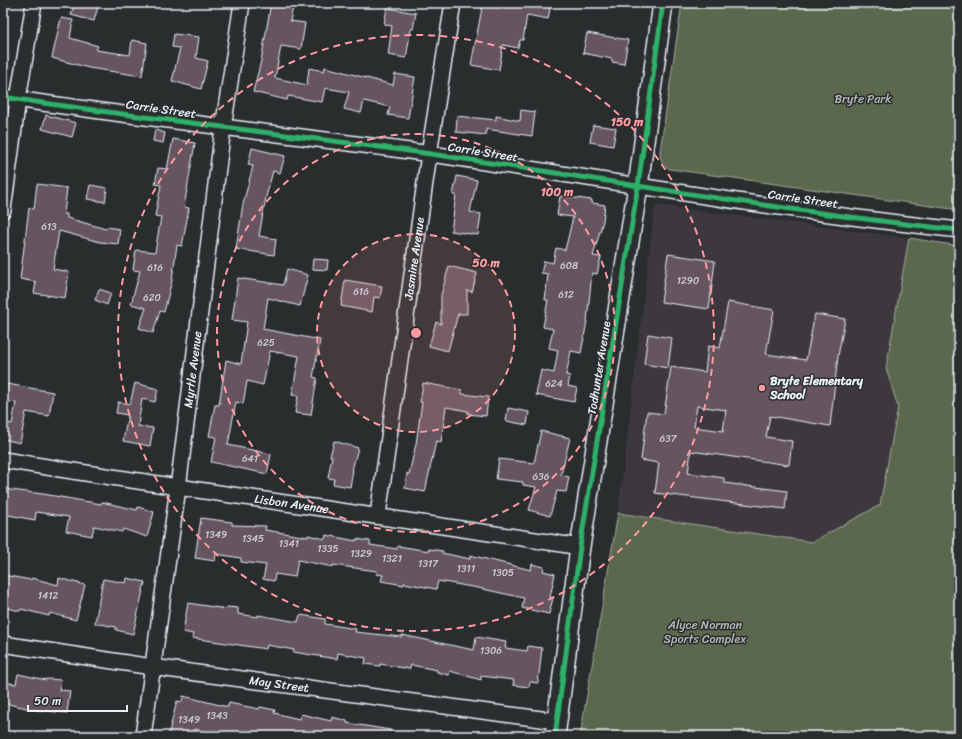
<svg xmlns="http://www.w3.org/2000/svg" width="962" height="739" viewBox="0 0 962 739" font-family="Sriracha,sans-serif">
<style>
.built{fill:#3c393d}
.green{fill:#5c674e;stroke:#a2aca3}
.building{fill:#66555f;stroke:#e8f1f8;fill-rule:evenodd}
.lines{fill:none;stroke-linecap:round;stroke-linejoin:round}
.minor-casing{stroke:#e8f1f8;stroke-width:18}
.tertiary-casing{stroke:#e8f1f8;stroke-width:22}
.minor{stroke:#2a2d2e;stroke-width:15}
.tertiary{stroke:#2a2d2e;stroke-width:19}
.cycleway-casing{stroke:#2a2d2e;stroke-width:8}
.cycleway{stroke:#2db169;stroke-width:5}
.ring{fill:none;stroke:#ff9aa2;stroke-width:2;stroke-dasharray:7 5}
.poi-dot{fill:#ff9aa2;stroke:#2a2d2e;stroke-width:1.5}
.labels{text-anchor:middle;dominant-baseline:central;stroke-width:3;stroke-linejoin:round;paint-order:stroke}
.number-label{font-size:10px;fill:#c8cad2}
.park-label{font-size:12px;fill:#b0bab4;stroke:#2a2d2e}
.street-label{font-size:12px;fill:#e8f1f8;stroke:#2a2d2e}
.poi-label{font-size:12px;font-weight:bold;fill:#e8f1f8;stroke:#2a2d2e;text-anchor:start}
.centre{fill:#ff9aa2;stroke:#2a2d2e;stroke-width:2}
.ring-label{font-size:12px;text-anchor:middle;font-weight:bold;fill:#ff9aa2;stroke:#2a2d2e;stroke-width:3;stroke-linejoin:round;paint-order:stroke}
</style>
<rect width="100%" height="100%" fill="#2a2d2e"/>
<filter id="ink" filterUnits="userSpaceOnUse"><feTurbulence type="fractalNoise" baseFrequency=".025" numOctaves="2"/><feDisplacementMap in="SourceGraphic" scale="8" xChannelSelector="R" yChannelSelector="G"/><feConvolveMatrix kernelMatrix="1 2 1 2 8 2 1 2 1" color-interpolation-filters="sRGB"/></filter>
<g filter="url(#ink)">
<!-- built -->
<g class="built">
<path d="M655,205L909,238L886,368L898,407L880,505L812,542L618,513Z"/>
<path d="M836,729L895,736H835Z"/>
</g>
<!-- green -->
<g class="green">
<path d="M682,3H959V210L670,169C662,165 660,160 660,151Z"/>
<path d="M909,238L959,246V736H895L836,729L835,736H580L618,513L812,542L880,505L898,407L886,368Z"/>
</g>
<!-- building -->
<g class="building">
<path d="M75,3H99L94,21L71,15Z"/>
<path d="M271,3H294L290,21L305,23L301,49L281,46L275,78L307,85L309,68L324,71L325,67L393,85L395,74L415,77L408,118L388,115L390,107L364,101L361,113L344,109L349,92L325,88L322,102L288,96L287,100L253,92L261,61Z"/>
<path d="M483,3H551L548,19L527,15L523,40H520L518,48L503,45L499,70L471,65Z"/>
<path d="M387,8L416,13L413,29H411L406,58L388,55L392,26L384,24Z"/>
<path d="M61,18L73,20L70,38L98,46L96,50L130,55L132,40L147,43L142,76L89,68L52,58Z"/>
<path d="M587,33L628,40L624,64L612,62V59L583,53Z"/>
<path d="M174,34L199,37L196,58L208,61L201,89L172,81L180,48L172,47Z"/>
<path d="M521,110L535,112L532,136L486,129V135L456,132L457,116L496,120V116L520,121Z"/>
<path d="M46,115L76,123L72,137L42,129Z"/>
<path d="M593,125L616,128L613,146L590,142Z"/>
<path d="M155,130L165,133L163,143L153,141Z"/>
<path d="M173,139L195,143L184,207L189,208L182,246L177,245L172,280L164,312L160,311L153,333L139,328L146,308L131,304L140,271L133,270L136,250L155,252L161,217L155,216L161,185L155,184L158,168L167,169Z"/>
<path d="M252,148L285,156L280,173L273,171L266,197L259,236L276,239L274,255L236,249L243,204L253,166L248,165Z"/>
<path d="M457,176L477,180L470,212L481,214L478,235L451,231L456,195H453Z"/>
<path d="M37,184L67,188L64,214H67V218L106,229L107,227L120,229L118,244L100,242L59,231L53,269L69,272L65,298L34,293L36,282L20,279L29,208L34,209Z"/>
<path d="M90,185L107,188L105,202L87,199Z"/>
<path d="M560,196L592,200V203L605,205L603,221L593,256L601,257L597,274L592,273L587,321L581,353L571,351L566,375L570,376L568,386L577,388L574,402L536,395L541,370L554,373L558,350L549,348L553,329L543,327L548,300H545L548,274L541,273L544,261L553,263L556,248L565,250L573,217L557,215Z"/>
<path d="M668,254L715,261L709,309L661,302Z"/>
<path d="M313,259L328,260L327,270L312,269Z"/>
<path d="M449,266L477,273L472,292L467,290V314H458L448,351L429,346L436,322L441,324V295Z"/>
<path d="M287,269L308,275L300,306L268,298L263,329L320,340L313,377L317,378L311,415L295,413L298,396L292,395L299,356L270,351L263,385L247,381L243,404L236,402L228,445L271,454L267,474L211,462L216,437L209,436L215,405H219L226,360L241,364L247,322L232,320L238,278L283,285Z"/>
<path d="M345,280L382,286L380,298L374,297L372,312L341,306Z"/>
<path d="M99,289L111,293L107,305L95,300Z"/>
<path d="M728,302L774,310L766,354L806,360L815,314L845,319L838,356L830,426L770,416L766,437L792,441L789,465L691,451L688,473L724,478V483L787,491L785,509L655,493L659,463L641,460L647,412L664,414L671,367L705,372L708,346L720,348ZM697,406L726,410L723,431L694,427Z"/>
<path d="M648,334L672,338L668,368L644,364Z"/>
<path d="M135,383L158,389L155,402L142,399L138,426L153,428L150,446L123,441L128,415L116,413L118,402L130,404Z"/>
<path d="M423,383L462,390V394L488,397L486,416L468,414V411L446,407L441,442L436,441L425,492L405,488L407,473L409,474L416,444L422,402H420Z"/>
<path d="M7,384L53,392L49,416L26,412L20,443L3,439V422L12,424L16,403L4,401Z"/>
<path d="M508,408L529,412L527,425L506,421Z"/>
<path d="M541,431L570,438L561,475L569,477L566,492L557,491L550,516L529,510L536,487L523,485V482L496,479L499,459L534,463Z"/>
<path d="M334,441L358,448L352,470H353L350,487L333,484L334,479L328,478L332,456H330Z"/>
<path d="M3,489L43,494L101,504L102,502L137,510L138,507L154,512L147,537L123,529L122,532L94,526L92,536L66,531L69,517L36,512L35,520L3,514Z"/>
<path d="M201,518L232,522V525L266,526L265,530L308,537V535L325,539L326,535L356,541V539L370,541V545L397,549L398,546L429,551V549L443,551L442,553L470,559V555L531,570L532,564L544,567L543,571L555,574L550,597L553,598L549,614L522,608L524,598L478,588L438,581L436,589L404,583V585L381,581L383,575L376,574L377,571L333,565V567L298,560L295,577L275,574L274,581L263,579L266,565L241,562V558L216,554L215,561L195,558Z"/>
<path d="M3,575L31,580L32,578L58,585L59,578L85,585L76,620L50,613L49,616L21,609L20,611L3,607Z"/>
<path d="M127,578L145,582L133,634L116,630V627L95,623L103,579L126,583Z"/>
<path d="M188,603L226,609L227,607L238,608V614L258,617V615L298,622L300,615L325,619V624L356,629L355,632L402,637V635L474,650L476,637L506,642L505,648L527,651L528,646L542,648L538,683L530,682L529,687L513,685L514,680L481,676V680L450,671L449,675L437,672V670L411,665L410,669L380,664V666L365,664L366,658L338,653L337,659L293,652L294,650L267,645L266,649L192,638L193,634L183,632Z"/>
<path d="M18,674L46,680V679L61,680L59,690L70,691L67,713L36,710L3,703V682L16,684Z"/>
<path d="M183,696L228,707L229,703L259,709L260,707L275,710L274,713L299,719L301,714L331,721L332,717L347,721V723L390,730V736H224L194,729L193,734L187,732V736H168L177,701L182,702Z"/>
</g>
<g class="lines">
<!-- minor casing -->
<g class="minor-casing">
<g id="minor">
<path d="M3,97C145,119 288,134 431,154C607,180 782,211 959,230"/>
<path d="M3,210L18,99L34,3"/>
<path id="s1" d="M3,460C195,491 388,517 580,547"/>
<path id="s2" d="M378,515L429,154L453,3"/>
<path id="s3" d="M3,644L152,667L556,721"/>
<path id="s4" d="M143,736L178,488L223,128L242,3"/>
</g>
</g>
<!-- tertiary casing -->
<g class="tertiary-casing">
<path id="tertiary" d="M555,736L580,547L638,186L663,3"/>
</g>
<!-- minor -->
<use href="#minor" class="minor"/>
<!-- tertiary -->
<use href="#tertiary" class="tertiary"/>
<!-- cycleway casing -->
<g class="cycleway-casing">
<g id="cycleway">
<path d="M3,97C145,119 288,134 431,154C607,180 782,211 959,230"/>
<path d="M555,736L580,547L638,186L663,3"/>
</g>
</g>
<!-- cycleway -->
<use href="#cycleway" class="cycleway"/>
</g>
</g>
<!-- distance rings -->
<circle cx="416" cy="333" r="99" fill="#ff9aa2" fill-opacity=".12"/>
<g class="ring">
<circle cx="416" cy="333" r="99"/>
<circle cx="416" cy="333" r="199"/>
<circle cx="416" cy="333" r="298"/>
</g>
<!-- markers -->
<circle class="poi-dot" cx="762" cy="388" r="4"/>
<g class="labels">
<!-- number labels -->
<g class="number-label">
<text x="49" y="227">613</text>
<text x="569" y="266">608</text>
<text x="155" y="268">616</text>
<text x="688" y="281">1290</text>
<text x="361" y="292">616</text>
<text x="566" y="295">612</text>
<text x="152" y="298">620</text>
<text x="266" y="343">625</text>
<text x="554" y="384">624</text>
<text x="668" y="439">637</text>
<text x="250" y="459">641</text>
<text x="541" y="477">636</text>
<text x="216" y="535">1349</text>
<text x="253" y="539">1345</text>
<text x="289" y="544">1341</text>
<text x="328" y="549">1335</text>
<text x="361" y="554">1329</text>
<text x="392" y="559">1321</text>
<text x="428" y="564">1317</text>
<text x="466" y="569">1311</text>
<text x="503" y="573">1305</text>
<text x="48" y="596">1412</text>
<text x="491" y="651">1306</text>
<text x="217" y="716">1343</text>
<text x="189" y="720">1349</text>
</g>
<!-- park labels -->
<g class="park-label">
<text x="863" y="99">Bryte Park</text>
<text x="705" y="625">Alyce Norman<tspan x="705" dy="14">Sports Complex</tspan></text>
</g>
<!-- street labels -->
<g class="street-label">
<text transform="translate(161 109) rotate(8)">Carrie Street</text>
<text transform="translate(483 152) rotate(9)">Carrie Street</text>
<text transform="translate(803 199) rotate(8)">Carrie Street</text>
<text stroke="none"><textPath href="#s2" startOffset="259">Jasmine Avenue</textPath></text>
<text transform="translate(599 368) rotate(-81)">Todhunter Avenue</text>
<text stroke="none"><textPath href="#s4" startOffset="370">Myrtle Avenue</textPath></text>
<text stroke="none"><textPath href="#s1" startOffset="292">Lisbon Avenue</textPath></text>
<text stroke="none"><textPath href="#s3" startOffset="279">May Street</textPath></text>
</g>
<!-- poi labels -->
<g class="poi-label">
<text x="770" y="381">Bryte Elementary<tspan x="770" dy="14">School</tspan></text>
</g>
</g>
<circle cx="416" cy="333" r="6" class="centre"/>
<g class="ring-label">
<text x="627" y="126">150 m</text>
<text x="557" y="196">100 m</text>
<text x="486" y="267">50 m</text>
</g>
<!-- margin -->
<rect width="962" height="739" fill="none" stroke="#2a2d2e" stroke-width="16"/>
<rect x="8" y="8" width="946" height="723" fill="none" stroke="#e8f1f8" stroke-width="1.5" filter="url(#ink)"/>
<!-- scale -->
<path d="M28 705v6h99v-6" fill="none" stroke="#e8f1f8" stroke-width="2"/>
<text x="34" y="705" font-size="12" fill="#e8f1f8" stroke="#2a2d2e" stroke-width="3" paint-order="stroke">50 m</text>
</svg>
